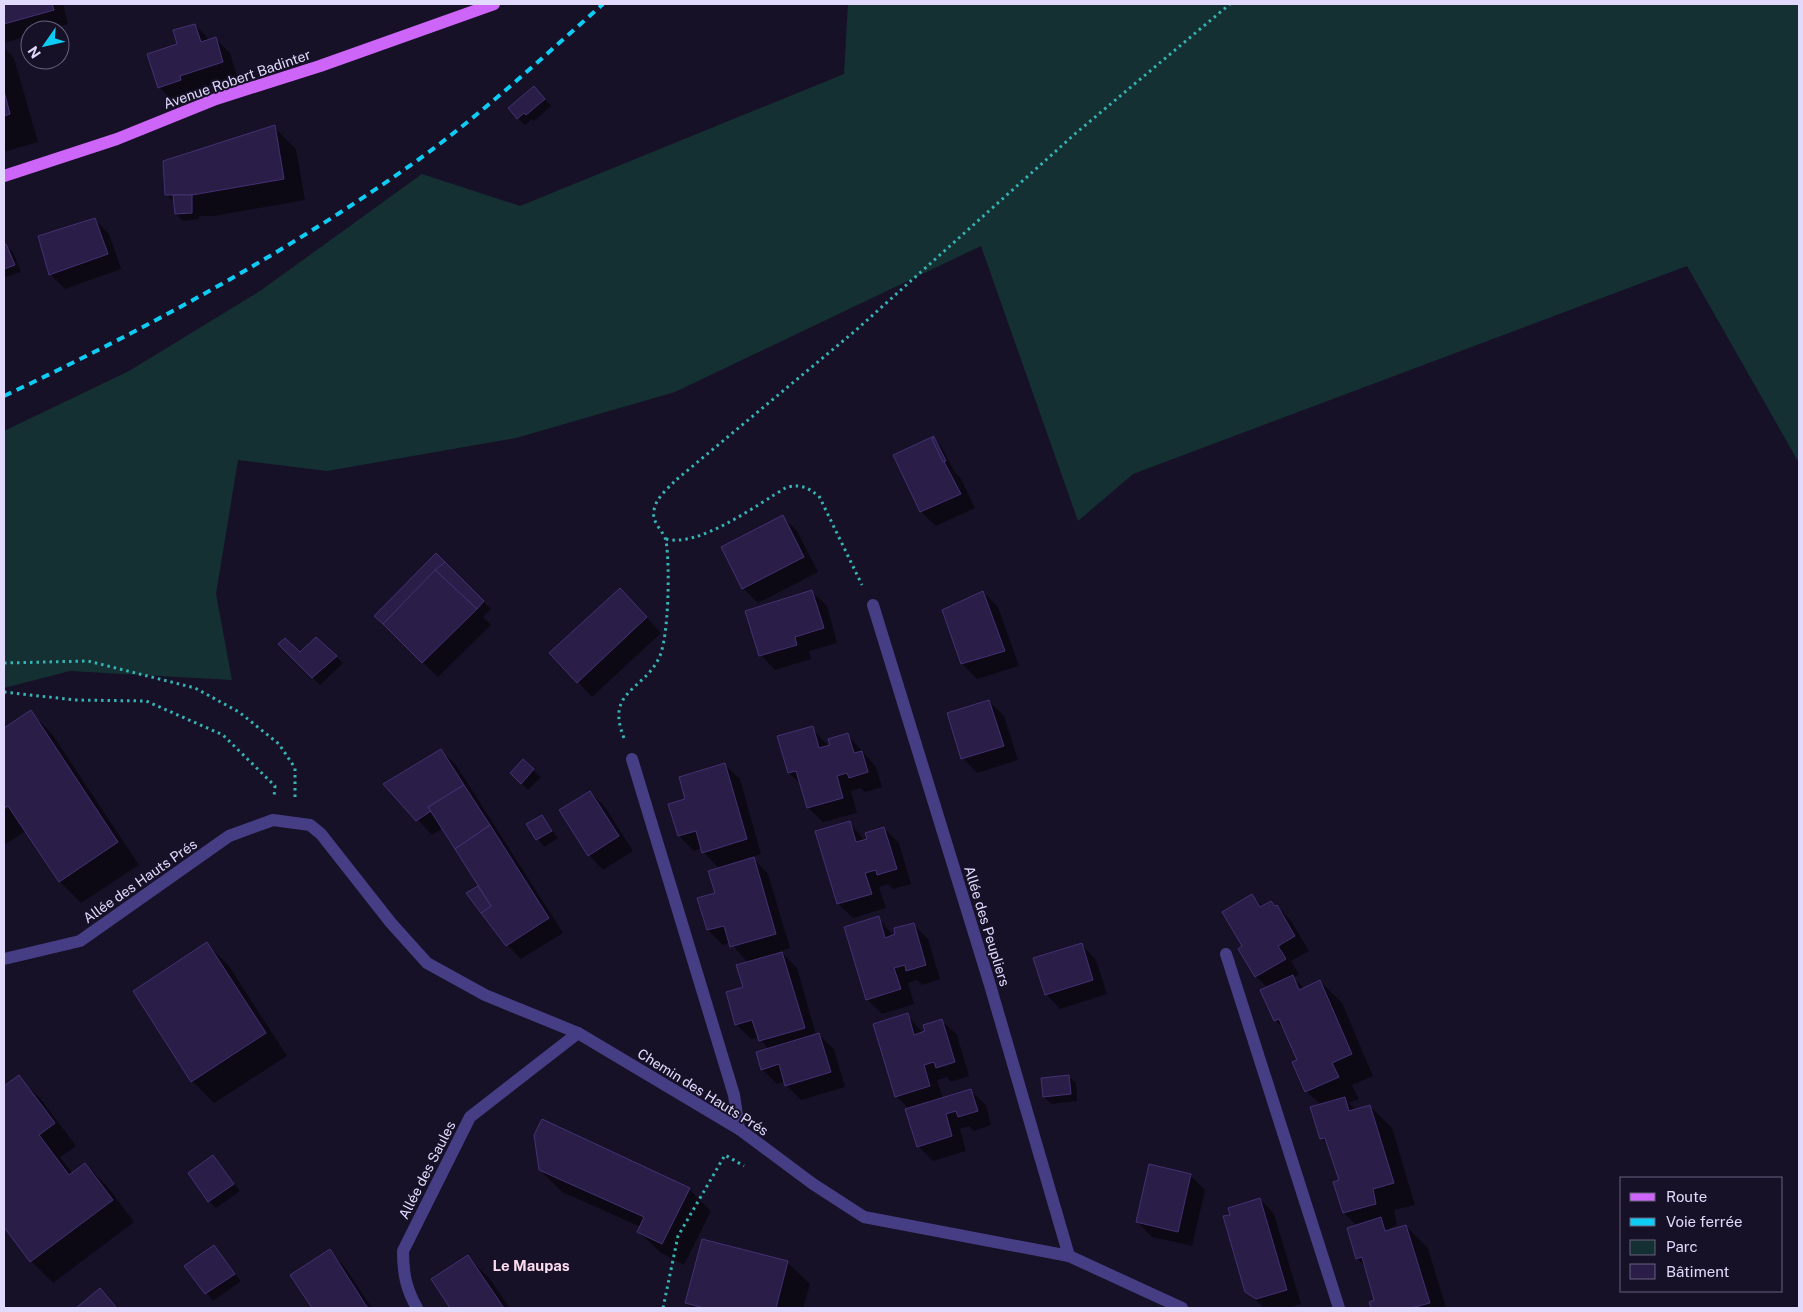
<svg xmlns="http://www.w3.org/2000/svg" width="1803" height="1312" viewBox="0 0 1803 1312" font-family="'Public Sans',sans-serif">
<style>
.green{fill:#143032}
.shadow{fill:#0007}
.building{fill:#2a1e48;stroke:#433173}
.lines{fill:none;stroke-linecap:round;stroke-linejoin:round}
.path{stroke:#36b3b5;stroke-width:3;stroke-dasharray:2.5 4;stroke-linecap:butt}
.lane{stroke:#463e85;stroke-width:12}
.street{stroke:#463e85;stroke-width:12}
.primary{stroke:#cd66f8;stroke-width:12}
.rail{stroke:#0fccf4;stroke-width:4;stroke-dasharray:8 6;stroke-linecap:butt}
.labels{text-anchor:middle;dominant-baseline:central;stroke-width:4;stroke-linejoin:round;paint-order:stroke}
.street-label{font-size:14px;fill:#e1dafd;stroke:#171128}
.neighbourhood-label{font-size:15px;font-weight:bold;fill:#fddcef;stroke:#171128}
</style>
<rect width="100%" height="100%" fill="#171128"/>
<!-- green -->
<path class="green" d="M848,4H1799V463L1687,266L1133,474L1078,521L981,246L675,392L516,438L327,471L238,460L216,594L232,680L70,671L4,688V431L129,371L260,291L422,174L520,206L844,74Z"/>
<!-- shadow -->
<g class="shadow">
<path d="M4,4H63L68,24L49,30H30V35L4,43Z"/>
<path d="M195,25L210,40L215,38L230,53L237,76L194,91L195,95L174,102L159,87L178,45Z"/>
<path d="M4,47L14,58L38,142L4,152Z"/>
<path d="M541,95L551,106L534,121L532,119L525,125L518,118Z"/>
<path d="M274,127L296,149L305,200L214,216H199V219L183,221L176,214L175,203L166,194Z"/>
<path d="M95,220L109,234L121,269L65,289L50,274Z"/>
<path d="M6,245L13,252L21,272L6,277L4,275V246Z"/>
<path d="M934,439L941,446L954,471L960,477L975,508L936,526L921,512L895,455Z"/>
<path d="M782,516L797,531L818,572L758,603L743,588L723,547Z"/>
<path d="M436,555L491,609L483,617L491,625L438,677L375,616Z"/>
<path d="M812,592L827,606L837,643L809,651L811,659L775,670L761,655Z"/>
<path d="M983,592L998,607L1019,666L977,679L962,664L943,611Z"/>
<path d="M635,604L661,633L592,697L578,682Z"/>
<path d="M280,644L300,653L336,656L343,663L320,685Z"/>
<path d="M989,701L1004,716L1018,760L977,773L963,758Z"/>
<path d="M31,712L52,734L139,865L81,903L60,882L26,831L4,845V729Z"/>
<path d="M812,728L828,746L847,734L876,767L882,787L865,792L860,788L851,791L857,813L823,822L808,808L802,785L789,773L779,737Z"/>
<path d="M441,750L456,765L563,933L521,959L507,945L482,891L443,828L432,835L385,784Z"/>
<path d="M523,761L541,777L528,790L511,773Z"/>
<path d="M725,765L740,779L761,854L752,857L768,874L790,948L780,951L797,968L816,1035H819L834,1049L845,1087L801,1100L786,1085L785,1081L777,1084L762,1069L769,1050L759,1037L751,1039L736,1024L748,963L730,942L723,945L708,930L699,899L716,894L720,869L703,852L702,848L694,851L679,836L670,805L687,800Z"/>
<path d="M590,792L605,807L633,851L603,870L589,855Z"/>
<path d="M542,817L558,838L544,847L528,825Z"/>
<path d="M849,822L865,841L884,828L899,843L911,884L893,889L888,884L879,887L886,908L853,918L838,904Z"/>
<path d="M1252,896L1263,907L1271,902L1277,906L1291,921L1309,951L1291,961L1299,974L1294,978L1305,989L1320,981L1342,1003L1373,1076L1352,1085L1359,1099L1349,1103L1356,1110L1370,1106L1392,1128L1415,1205L1394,1210L1397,1225L1390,1228L1393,1230L1406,1226L1428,1248L1446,1308H1373L1371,1303L1376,1301L1366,1267L1357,1259L1349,1228L1357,1226L1344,1213L1340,1181L1330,1146L1321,1138V1105L1306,1091L1298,1060L1285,1030L1275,1020L1268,988L1256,977L1239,949L1244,946Z"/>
<path d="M878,918L894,936L913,924L928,939L940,979L922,985L917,980L908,983L914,1004L882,1014L867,999Z"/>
<path d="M207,944L229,966L287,1056L214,1103L192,1081Z"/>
<path d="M1082,945L1096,960L1107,994L1060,1009L1046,994Z"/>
<path d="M907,1015L923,1033L942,1021L957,1035L969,1076L951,1082L947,1077L937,1080L943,1099L971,1091L986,1105L991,1125L974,1131L969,1126L960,1129L966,1151L933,1161L918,1146L909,1109L896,1096Z"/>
<path d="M1068,1076L1076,1083L1077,1101L1051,1104L1044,1097Z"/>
<path d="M18,1077L40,1098L76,1146L60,1157L73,1174L85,1164L107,1186L134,1222L53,1283L31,1261L4,1225V1088Z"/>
<path d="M213,1157L240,1191L216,1208L209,1201Z"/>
<path d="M540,1170L689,1189L711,1211L684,1265L661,1253L639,1232L641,1227L562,1192Z"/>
<path d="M1190,1175L1205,1190L1192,1246L1152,1237L1137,1222Z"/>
<path d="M1260,1199L1274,1214L1301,1304L1288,1308H1264L1247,1292L1231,1215Z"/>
<path d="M703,1241L788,1263L810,1284L803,1308H692L686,1303Z"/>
<path d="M213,1246L241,1281L213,1301L186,1266Z"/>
<path d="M329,1251L344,1266L372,1308H313L291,1276Z"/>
<path d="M467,1256L489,1278L510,1308H452L433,1280Z"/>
<path d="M100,1290L119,1308H78Z"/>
</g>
<!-- building -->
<g class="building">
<path d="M4,4H52L54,10L4,24Z"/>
<path d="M195,24L201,42L216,37L223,62L180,76L181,80L158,88L147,54L177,44L173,30Z"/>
<path d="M534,86L545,99L526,115L524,113L517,119L508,108Z"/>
<path d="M4,91L10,114L4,116Z"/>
<path d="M275,125L284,179L192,195H165L163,161Z"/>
<path d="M173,195H192V213L175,214Z"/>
<path d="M95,218L108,254L49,275L38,236Z"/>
<path d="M6,244L15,265L4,269V245Z"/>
<path d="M934,436L932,439L961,494L920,512L893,455Z"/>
<path d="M934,437L946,461L943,462L932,439Z"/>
<path d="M783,515L804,557L742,589L721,547Z"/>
<path d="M436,553L445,562L383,624L374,616Z"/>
<path d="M445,562L484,601L477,609L435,570Z"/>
<path d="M435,570L477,609L422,663L383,624Z"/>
<path d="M620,588L647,617L577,683L549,653Z"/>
<path d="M812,590L824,628L795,637L797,645L759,656L745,611Z"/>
<path d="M983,591L1005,651L961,664L942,610Z"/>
<path d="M316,637L337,656L312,678L278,644L285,638L300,652Z"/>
<path d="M989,700L1004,746L961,759L947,713Z"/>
<path d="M31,710L118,842L59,882L8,806L4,809V728Z"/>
<path d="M813,726L819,748L830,745L828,739L848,733L854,753L862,751L868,772L849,778L847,773L837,776L843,798L807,808L796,771L788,773L777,736Z"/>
<path d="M441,749L464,785L428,807L431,811L416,821L383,784Z"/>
<path d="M523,759L534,769L521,784L510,773Z"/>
<path d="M725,763L747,839L702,853L696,831L678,836L668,804L685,799L679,777Z"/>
<path d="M464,785L490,825L455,849L428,807Z"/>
<path d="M590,791L619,836L588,856L559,810Z"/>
<path d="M542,815L552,831L536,840L526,824Z"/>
<path d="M850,821L856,842L867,839L865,833L884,827L897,869L877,875L876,870L865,873L872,894L837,904L815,831Z"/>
<path d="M490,825L549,918L506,946L481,913L491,906L455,849Z"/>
<path d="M754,857L776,934L730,947L724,926L707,930L697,898L715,893L708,871Z"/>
<path d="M478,886L491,906L481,913L466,893Z"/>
<path d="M1252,894L1260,907L1271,901L1275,906L1277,905L1295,936L1278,946L1286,959L1255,977L1238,949L1242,946L1222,912Z"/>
<path d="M879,916L885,938L895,934L894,928L914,923L926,965L906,971L905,965L894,968L901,989L866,1000L844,927Z"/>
<path d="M207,942L266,1033L191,1082L133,991Z"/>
<path d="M1082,943L1093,980L1045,995L1033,958Z"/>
<path d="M782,952L805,1028L759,1041L752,1020L735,1025L726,992L743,987L736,965Z"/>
<path d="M1293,975L1299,990L1320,980L1352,1054L1332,1063L1339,1077L1305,1092L1292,1062L1297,1060L1279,1019L1274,1021L1260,990Z"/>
<path d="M908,1013L914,1035L925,1031L923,1025L942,1019L955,1062L936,1068L934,1062L924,1065L930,1086L895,1097L873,1024Z"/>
<path d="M819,1033L831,1072L785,1086L779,1064L761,1070L756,1052Z"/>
<path d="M19,1075L55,1123L39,1135L69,1175L85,1163L113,1200L30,1262L4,1227V1086Z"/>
<path d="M1069,1075L1071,1094L1043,1097L1041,1078Z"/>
<path d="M971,1089L978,1111L958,1117L956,1111L946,1114L952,1136L917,1147L905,1109Z"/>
<path d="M1345,1097L1349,1111L1370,1105L1394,1183L1373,1189L1376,1204L1343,1213L1333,1182L1339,1180L1325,1138L1320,1139L1310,1107Z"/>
<path d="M542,1119L690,1188L662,1244L637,1232L644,1217L539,1170L534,1135Z"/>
<path d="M213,1155L234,1184L208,1202L188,1173Z"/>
<path d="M1149,1164L1191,1174L1178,1232L1136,1222Z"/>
<path d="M1260,1198L1287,1290L1256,1299L1245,1292L1223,1216L1230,1215L1228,1208Z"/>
<path d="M1381,1217L1385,1231L1406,1225L1430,1303L1411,1308H1371L1369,1302L1374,1300L1362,1257L1356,1259L1347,1228Z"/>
<path d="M702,1239L788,1261L776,1308H704L685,1303Z"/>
<path d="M214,1245L235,1274L205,1294L184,1266Z"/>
<path d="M330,1249L365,1304L368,1308H312L290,1275Z"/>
<path d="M468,1255L504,1308H450L431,1279Z"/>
<path d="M100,1288L117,1308H76Z"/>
</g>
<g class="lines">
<!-- path -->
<g class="path">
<path d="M666,539C699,548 758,504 787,487C802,484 808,488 819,496L862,585"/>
<path d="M4,663L88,661L195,688L239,712L279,744L295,768V799"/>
<path d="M4,692L75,700L146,701L223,735L275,786L274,797"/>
<path d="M624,738C605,691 643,691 659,658C669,638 670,564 666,541C664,531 651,523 654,510C656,498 668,488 676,480L855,331L1076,133L1230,4"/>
<path d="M663,1308L678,1236L725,1155L744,1166"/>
</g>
<!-- lane -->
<g class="lane">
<path d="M632,759L734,1095L739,1129"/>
<path d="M1226,954L1339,1308"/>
<path d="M417,1308C406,1289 403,1273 403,1251L470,1117L578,1033"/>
</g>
<!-- street -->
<g class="street">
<path d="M873,605L990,985L1069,1256"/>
<path d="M4,959L80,941L229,836L273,820L310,825L321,834L391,923L427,963L485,995L578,1033L739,1129L813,1184L864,1217L1069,1256L1182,1308"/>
</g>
<!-- primary -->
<path class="primary" d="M4,176L117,139L216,99L320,66L494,4"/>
<!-- rail -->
<path class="rail" d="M4,396C148,328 288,252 418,160C483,113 543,57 603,4"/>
</g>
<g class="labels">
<!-- street labels -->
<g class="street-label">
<text transform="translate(237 79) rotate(-19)">Avenue Robert Badinter</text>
<text transform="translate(140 881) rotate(-35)">Allée des Hauts Prés</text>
<text transform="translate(987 926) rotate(73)">Allée des Peupliers</text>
<text transform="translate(703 1092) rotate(32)">Chemin des Hauts Prés</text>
<text transform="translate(427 1170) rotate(-63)">Allée des Saules</text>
</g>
<!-- neighbourhood labels -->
<g class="neighbourhood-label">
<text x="531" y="1265">Le Maupas</text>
</g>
</g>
<!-- border -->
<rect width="1803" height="1312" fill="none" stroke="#e1dafd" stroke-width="10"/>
<!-- legend -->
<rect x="1620" y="1177" width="162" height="115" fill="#171128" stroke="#68617d"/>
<rect x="1630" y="1193" width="25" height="8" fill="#cd66f8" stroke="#68617d"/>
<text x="1666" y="1202" font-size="15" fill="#e1dafd">Route</text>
<rect x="1630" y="1218" width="25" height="8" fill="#0fccf4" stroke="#68617d"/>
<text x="1666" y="1227" font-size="15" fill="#e1dafd">Voie ferrée</text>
<rect x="1630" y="1240" width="25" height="15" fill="#143032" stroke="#68617d"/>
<text x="1666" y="1252" font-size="15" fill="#e1dafd">Parc</text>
<rect x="1630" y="1264" width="25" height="15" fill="#2a1e48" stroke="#68617d"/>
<text x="1666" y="1277" font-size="15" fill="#e1dafd">Bâtiment</text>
<!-- north arrow -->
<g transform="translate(45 45) rotate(236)"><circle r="24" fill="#171128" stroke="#68617d"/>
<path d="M0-4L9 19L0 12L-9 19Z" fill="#0fccf4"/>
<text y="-8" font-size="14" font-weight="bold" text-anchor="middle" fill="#e1dafd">N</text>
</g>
</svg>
